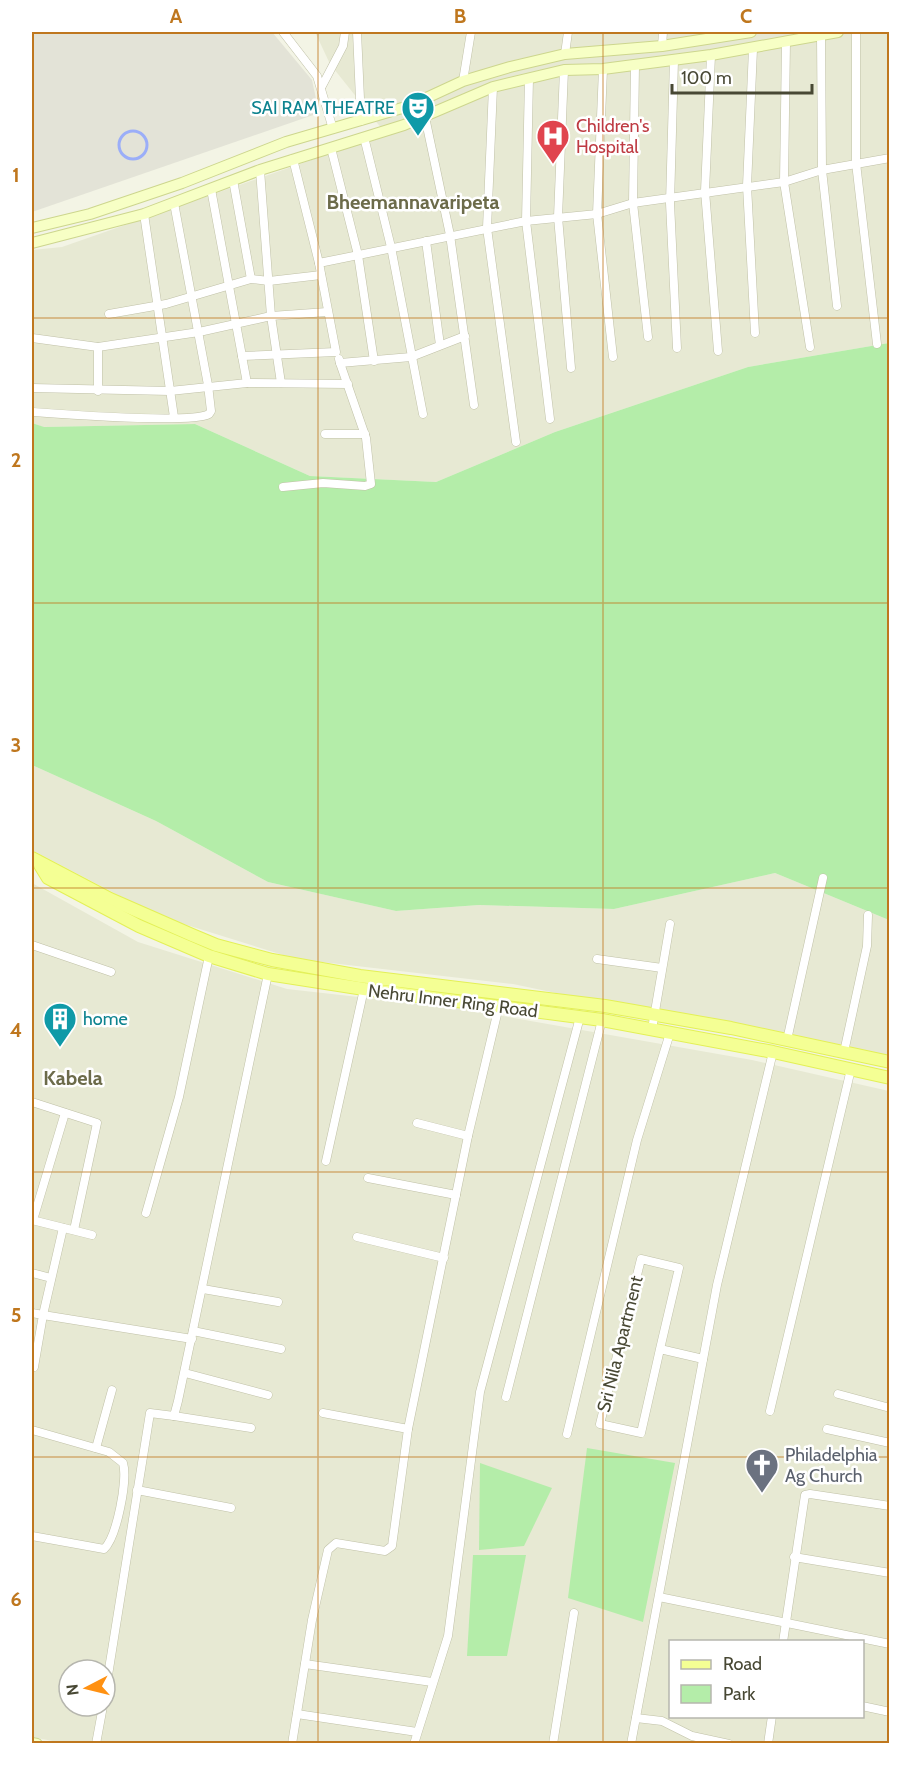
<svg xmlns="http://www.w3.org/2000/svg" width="921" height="1775" viewBox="0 0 921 1775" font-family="Cabin,sans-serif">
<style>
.residential{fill:#e7e9d3;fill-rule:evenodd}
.industrial{fill:#e3e3d7}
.green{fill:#b4eda9}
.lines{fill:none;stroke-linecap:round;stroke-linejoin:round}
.stream{stroke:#9baef8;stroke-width:3}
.street-casing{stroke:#c0c1a7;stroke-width:9}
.secondary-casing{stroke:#cdd68e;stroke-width:12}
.primary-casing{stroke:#e3f057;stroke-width:14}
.street{stroke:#fff;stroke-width:8}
.secondary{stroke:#f7ffc5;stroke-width:10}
.primary{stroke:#f4ff94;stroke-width:12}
.grid{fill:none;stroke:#bf771e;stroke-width:1.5;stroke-opacity:0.55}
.labels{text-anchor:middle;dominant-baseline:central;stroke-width:5;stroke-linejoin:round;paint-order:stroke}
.culture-label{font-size:18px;fill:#0d838f;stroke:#fff;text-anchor:end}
.health-label{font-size:18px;fill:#be3a42;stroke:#fff;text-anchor:start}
.street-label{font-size:18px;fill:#484834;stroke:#fff}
.worship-label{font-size:18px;fill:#5b616d;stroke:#fff;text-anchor:start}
.neighbourhood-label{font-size:20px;font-weight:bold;fill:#6c6b4a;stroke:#fff}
.neatline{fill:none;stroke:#bf771e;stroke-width:2}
.grid-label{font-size:20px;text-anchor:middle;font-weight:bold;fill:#bf771e}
</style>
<rect width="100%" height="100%" fill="#f3f4e5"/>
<!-- residential -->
<g class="residential">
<path d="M315,32H889V343L748,367L555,432L436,482L310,476L195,424L43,427L32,423V250L62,247L386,134L330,64Z"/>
<path d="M32,765L156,821L268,882L396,911L479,905L614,909L775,873L889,920V1063L513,984L296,959L158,916L32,850Z"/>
<path d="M32,883L138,942L287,989L457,1008L752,1060L889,1091V1743L68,1744L32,1737ZM670,1642H862V1716H670ZM69,1670H105V1706H69Z"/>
</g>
<!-- industrial -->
<path class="industrial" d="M32,32H272L312,80L319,113L32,212Z"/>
<!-- green -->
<g class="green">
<path d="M889,343V920L775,873L614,909L479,905L396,911L268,882L156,821L32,765V423L44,427L195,424L310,476L436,482L555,432L748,367Z"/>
<path d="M587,1448L675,1463L643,1622L568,1598Z"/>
<path d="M480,1463L552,1488L524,1546L479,1550Z"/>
<path d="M473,1555H526L507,1656H467Z"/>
</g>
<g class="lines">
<!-- stream -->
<circle class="stream" cx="133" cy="145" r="14"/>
<!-- street casing -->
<g class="street-casing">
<g id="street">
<path d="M283,32L317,76L333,129"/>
<path d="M357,32L361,121"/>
<path d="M856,32V163L877,344"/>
<path d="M821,35L822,170L837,306"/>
<path d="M786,42L784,182L810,347"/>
<path d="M662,46L663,32"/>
<path d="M753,49L747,186L755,333"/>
<path d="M565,54L568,32"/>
<path d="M711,55L705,191L718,351"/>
<path d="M674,60L670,203L677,348"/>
<path d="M635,65L633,203L648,337"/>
<path d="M603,69L597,214L613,357"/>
<path d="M564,70L558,217L571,368"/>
<path d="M529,78L526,221L550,419"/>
<path d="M463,81L471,32"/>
<path d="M322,86L343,46L345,32"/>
<path d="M493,87L487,228L516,442"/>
<path d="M425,117L450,235L474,405"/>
<path d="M364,137L391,247L423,414"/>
<path d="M331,148L358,255L374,361"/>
<path d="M260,170L271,316L281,383"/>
<path d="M233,180L251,279"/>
<path d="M211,189L247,383"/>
<path d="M144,214L174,417"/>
<path d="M426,241L440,345"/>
<path d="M319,263L526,221L597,214L633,203L784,182L822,170L890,158"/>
<path d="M109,314L166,304L251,279L269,281L321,275"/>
<path d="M32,338L98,347L199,332L271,316L327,312"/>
<path d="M242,356L336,352L319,263L293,159"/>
<path d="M339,359L340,363L411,357L465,336"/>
<path d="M32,388L170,391L247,383L348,384"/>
<path d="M98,391V347"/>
<path d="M32,412C59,414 191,424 209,414L211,411L208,385L174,203"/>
<path d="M325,434H365"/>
<path d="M283,487L323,483L365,486L371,484L366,438L340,363"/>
<path d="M32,945L111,972"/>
<path d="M597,959L662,968"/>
<path d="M652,1029L670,924"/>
<path d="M787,1040L823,878"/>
<path d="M844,1052L867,946L868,915"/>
<path d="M32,1102L97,1123L74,1230"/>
<path d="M417,1123L468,1136"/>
<path d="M326,1161L364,989"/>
<path d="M368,1178L456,1195"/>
<path d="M146,1213L179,1097L209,956"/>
<path d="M32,1220L92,1235"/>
<path d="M33,1220L65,1113"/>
<path d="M63,1228L43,1315L192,1339"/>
<path d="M357,1237L444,1258"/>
<path d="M32,1273L51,1278"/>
<path d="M203,1289L278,1302"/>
<path d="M32,1313L43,1315L34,1367"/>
<path d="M193,1331L281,1349"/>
<path d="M660,1349L641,1433L600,1424L641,1259L679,1268L660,1349L703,1359"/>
<path d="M185,1373L268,1395"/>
<path d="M838,1394L890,1408"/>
<path d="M506,1397L602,1020"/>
<path d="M770,1411L851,1069"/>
<path d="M174,1416L251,1428"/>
<path d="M408,1429L468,1136L499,1006"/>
<path d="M827,1429L890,1443"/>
<path d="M32,1430L109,1452L123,1463C128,1479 117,1537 104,1549L32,1536"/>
<path d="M567,1434L637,1140L670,1033"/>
<path d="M96,1448L112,1390"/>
<path d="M137,1490L231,1508"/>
<path d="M794,1557L890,1573"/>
<path d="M659,1597L890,1644"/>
<path d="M783,1642L805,1495L810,1494L890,1506"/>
<path d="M305,1664L432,1682"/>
<path d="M105,1694L150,1413L174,1416L178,1401L268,974"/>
<path d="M862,1706L890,1712"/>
<path d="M297,1714L417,1732"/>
<path d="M636,1718L662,1721L692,1736L729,1744"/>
<path d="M96,1744L103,1706"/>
<path d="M292,1744L312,1620L328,1550L336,1543L385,1551L392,1546L408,1429L323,1413"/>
<path d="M414,1744L448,1636L480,1392L580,1017"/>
<path d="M553,1744L574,1613"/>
<path d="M631,1744L717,1285L773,1052"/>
<path d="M768,1744L772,1716"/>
</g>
</g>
<!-- secondary casing -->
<g class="secondary-casing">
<g id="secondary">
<path d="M32,228L90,214L182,183L286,142L409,106L463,81L510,67L565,54L662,46L751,32"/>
<path d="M32,243L144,214L260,170L404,125L493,87L564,70L603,69L711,55L838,32"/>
<path d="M32,1743L37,1744"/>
</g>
</g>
<!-- primary casing -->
<g class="primary-casing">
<g id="primary">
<path d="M32,858L110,899L192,935L216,945L272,960L360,976L605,1006L731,1028L890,1062"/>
<path d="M40,865L48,878L139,926L209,956L268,974L364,989L602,1020L773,1052L890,1078"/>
</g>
</g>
<!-- street -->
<use href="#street" class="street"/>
<!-- secondary -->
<use href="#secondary" class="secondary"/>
<!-- primary -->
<use href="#primary" class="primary"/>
</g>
<!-- grid -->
<path class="grid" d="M318,32V1744M603,32V1744M32,318H890M32,603H890M32,888H890M32,1172H890M32,1457H890"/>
<!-- icons -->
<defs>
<g id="theatre-pin" transform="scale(1.725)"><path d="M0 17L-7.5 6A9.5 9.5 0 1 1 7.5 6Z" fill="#0f9aa8" stroke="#fff"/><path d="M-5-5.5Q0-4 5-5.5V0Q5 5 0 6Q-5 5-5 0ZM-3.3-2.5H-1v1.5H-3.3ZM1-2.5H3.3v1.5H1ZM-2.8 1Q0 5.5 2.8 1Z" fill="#fff"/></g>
<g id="hospital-pin" transform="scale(1.725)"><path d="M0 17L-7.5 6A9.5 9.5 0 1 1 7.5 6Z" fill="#e0444e" stroke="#fff"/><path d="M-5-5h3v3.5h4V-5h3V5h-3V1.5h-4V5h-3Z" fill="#fff"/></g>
<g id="building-pin" transform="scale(1.725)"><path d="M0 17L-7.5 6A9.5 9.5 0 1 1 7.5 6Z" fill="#0f9aa8" stroke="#fff"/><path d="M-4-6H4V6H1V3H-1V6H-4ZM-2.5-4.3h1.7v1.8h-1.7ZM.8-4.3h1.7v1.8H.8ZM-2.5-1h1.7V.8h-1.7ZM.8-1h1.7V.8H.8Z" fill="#fff"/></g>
<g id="church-pin" transform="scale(1.725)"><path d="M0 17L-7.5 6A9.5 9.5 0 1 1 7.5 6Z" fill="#6b7280" stroke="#fff"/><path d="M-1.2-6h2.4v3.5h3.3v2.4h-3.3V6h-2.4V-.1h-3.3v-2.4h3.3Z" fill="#fff"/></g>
</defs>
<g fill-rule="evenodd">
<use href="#theatre-pin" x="418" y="108"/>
<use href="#hospital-pin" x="553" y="136"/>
<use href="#building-pin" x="60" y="1019"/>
<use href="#church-pin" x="762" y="1465"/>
</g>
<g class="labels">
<!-- culture labels -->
<g class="culture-label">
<text x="395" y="108">SAI RAM THEATRE</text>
<text x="83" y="1019" text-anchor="start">home</text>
</g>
<!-- health labels -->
<g class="health-label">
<text x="576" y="126">Children's<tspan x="576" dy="21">Hospital</tspan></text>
</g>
<!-- street labels -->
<g class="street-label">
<text transform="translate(453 1001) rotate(7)">Nehru Inner Ring Road</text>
<text transform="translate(620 1344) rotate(-76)">Sri Nila Apartment</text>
</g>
<!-- worship labels -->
<g class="worship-label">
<text x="785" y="1455">Philadelphia<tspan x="785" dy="21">Ag Church</tspan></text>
</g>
<!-- neighbourhood labels -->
<g class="neighbourhood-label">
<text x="413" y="202">Bheemannavaripeta</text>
<text x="73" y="1078">Kabela</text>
</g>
</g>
<!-- border -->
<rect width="921" height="1775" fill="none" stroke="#ffffff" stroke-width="66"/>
<!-- legend -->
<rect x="669" y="1640" width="195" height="78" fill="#ffffff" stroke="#b6b6ae" stroke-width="1.5"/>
<rect x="681" y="1660" width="30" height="9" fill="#f4ff94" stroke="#b6b6ae" stroke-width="1.5"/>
<text x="723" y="1670" font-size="18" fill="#484834">Road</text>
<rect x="681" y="1685" width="30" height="18" fill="#b4eda9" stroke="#b6b6ae" stroke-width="1.5"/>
<text x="723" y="1700" font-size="18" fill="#484834">Park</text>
<!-- north arrow -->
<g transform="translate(87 1688) rotate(263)"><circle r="28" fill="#ffffff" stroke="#b6b6ae" stroke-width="1.5"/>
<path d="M0-4.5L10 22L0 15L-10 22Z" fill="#ff9112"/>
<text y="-9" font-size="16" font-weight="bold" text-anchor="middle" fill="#484834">N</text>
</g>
<!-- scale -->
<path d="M672 84v9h140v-9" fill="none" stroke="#484834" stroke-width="3"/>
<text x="681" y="84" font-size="18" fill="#484834" stroke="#ffffff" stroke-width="4.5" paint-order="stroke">100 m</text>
<rect x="33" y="33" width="855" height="1709" class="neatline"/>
<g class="grid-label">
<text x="176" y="23">A</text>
<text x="460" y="23">B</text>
<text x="746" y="23">C</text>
<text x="16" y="182">1</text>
<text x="16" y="467">2</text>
<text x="16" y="752">3</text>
<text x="16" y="1037">4</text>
<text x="16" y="1322">5</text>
<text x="16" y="1606">6</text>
</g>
</svg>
